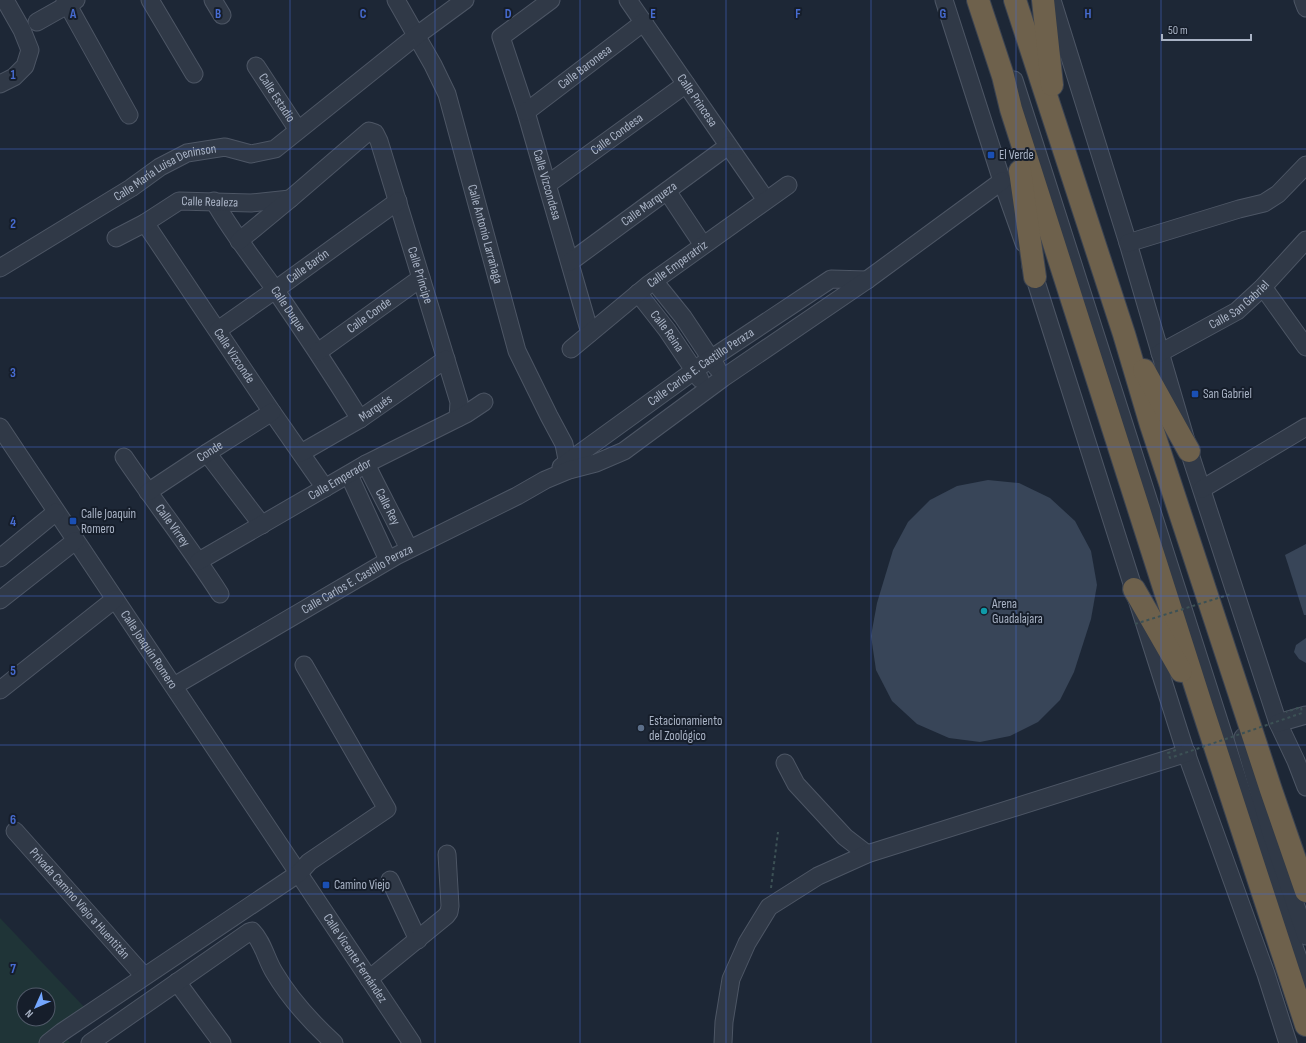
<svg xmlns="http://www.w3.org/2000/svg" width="1306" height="1043" viewBox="0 0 1306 1043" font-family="'Sofia Sans Condensed',sans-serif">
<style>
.green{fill:#1f3437;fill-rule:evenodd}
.building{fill:#384558}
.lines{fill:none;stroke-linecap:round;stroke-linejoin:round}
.minor-casing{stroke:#4d5665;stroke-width:19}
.highway-casing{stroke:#3b4351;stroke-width:24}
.path{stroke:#3c5155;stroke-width:2;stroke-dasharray:3 3;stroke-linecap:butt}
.minor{stroke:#303947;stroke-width:17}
.highway{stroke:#6e614c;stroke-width:22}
.path-bridge{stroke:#3c5155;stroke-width:2;stroke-dasharray:3 3;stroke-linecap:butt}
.grid{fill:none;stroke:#476cd2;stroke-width:1;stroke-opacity:0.55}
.transit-dot{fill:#1a4fb4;stroke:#161e2b;stroke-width:1.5}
.culture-dot{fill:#0f9aa8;stroke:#161e2b;stroke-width:1.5}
.service-dot{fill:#5c6f8a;stroke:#161e2b;stroke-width:1.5}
.labels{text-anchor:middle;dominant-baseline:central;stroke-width:4;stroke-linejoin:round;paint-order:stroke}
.street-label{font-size:13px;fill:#a9b3c5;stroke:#161e2b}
.poi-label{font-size:13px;fill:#a9b3c5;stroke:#161e2b;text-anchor:start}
.grid-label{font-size:13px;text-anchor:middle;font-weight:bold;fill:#476cd2;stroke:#161e2b;stroke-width:4;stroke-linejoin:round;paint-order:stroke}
</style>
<rect width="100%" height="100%" fill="#1d2736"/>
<!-- green -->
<path class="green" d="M0,918L86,1009L62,1032L70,1043H0ZM24,995H48V1019H24Z"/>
<!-- building -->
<g class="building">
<path d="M988,480L1019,483L1050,498L1075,521L1091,551L1097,585L1091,619L1074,672L1060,700L1038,722L1010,736L980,742L949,738L917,724L892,701L876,670L871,636L877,603L893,550L908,522L930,500L957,486Z"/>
<path d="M1306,544V615H1304L1285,555Z"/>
<path d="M1306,638V663L1299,659L1294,652L1296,645Z"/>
</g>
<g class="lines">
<!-- minor casing -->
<g class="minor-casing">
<g id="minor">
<path d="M65,0L129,115"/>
<path d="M150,0L194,74"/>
<path d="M213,0L222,15"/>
<path id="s1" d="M396,0L433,65L447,94L517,351L549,416L564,444L569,470"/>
<path id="s2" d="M551,0L501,37L526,112L590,333"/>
<path id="s3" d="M628,0L766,200"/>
<path d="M944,0L1002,181L1024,243"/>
<path d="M1052,0L1128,243L1189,451L1278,723L1296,761L1306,787"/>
<path d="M1303,0L1306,8"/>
<path d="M37,22L76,0"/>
<path id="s4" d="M256,66L298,130"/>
<path d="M1014,80L1257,840L1306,981"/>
<path d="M0,84L14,77L25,66L30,50L22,30L5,0"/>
<path id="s5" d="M526,112L644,22"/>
<path id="s6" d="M548,184L686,84"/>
<path d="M667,191L703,245"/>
<path id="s7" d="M214,201C232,233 255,261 276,291C305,333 333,376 360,419"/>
<path id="s8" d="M145,223L272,412L325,488"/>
<path id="s9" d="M116,238L145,223L179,201L251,203L290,199"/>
<path id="s10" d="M239,241L290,199L369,131L375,133L379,141L459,402L458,418"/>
<path d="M1128,243L1239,209L1264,203L1278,194L1306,165"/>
<path id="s11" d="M570,262L728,146"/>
<path d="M1031,266L1184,747L1266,974L1288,1043"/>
<path id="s12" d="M0,268L131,188L160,167L187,153L225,147L251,154L275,149L416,36L465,0"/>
<path d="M654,281L683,317L717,368"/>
<path d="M1263,287L1306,347"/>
<path id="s13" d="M638,293L667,330L700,379"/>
<path id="s14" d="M218,330L275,290L398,201"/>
<path id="s15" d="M571,349L648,285L788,185"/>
<path id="s16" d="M318,352L421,278"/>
<path id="s17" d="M1160,353L1237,311L1263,287L1306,240"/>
<path id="s18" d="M0,427L412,1043"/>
<path d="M207,453L262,525"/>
<path id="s19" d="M301,453L360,419L446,359"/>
<path id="s20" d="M124,457C155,503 190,547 220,594"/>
<path id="s21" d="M366,464C380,493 395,520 409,549"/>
<path id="s22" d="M561,467L706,362L831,279L867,280"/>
<path d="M349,475L388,560"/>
<path d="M1202,489L1306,427"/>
<path id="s23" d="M148,492L207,453L272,412"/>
<path d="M0,558L56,512"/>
<path id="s24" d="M199,561L366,464L466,414L484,402"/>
<path d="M0,600L75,541"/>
<path id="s25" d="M174,686L396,556L517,496L545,480L569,470L596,463L624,451L723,378L867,280L1002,181"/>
<path d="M0,690L115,599"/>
<path d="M1278,723L1306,715"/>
<path d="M1243,737L1271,833L1306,936"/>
<path d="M785,763L796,784L845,837L867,854"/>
<path id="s26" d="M15,831L144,976"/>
<path d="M390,880L418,940"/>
<path d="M369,979L446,916L449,912L450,906L447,854"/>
<path d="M177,982L222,1043"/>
<path d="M48,1043L62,1032L299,873L309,862L387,809L304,665"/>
<path d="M90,1043L249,932L252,931C263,942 266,959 274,972C290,999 311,1022 334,1043"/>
<path d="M723,1043L724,1022L731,979L747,943L769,907L818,876L867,854L1187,753"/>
</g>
</g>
<!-- highway casing -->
<g class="highway-casing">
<g id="highway">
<path d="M978,0L1003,76L1011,109L1202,707L1306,1025"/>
<path d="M1015,0L1124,334L1151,425L1271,790L1306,891"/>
<path d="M1043,0L1052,85"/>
<path d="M1020,171L1035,277"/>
<path d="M1144,370L1189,451"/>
<path d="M1134,589L1181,671"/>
</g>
</g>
<!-- path -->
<path class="path" d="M771,888L778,832"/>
<!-- minor -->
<use href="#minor" class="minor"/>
<!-- highway -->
<use href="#highway" class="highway"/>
<!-- path-bridge -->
<g class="path-bridge">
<path d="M1135,624L1231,594"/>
<path d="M1176,750L1168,753L1170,758L1302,713L1301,707L1286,712"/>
</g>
</g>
<!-- grid -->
<path class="grid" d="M145,0V1043M290,0V1043M435,0V1043M580,0V1043M726,0V1043M871,0V1043M1016,0V1043M1161,0V1043M0,149H1306M0,298H1306M0,447H1306M0,596H1306M0,745H1306M0,894H1306"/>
<!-- markers -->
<g class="transit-dot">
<rect x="987" y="151" width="8" height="8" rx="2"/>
<rect x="1191" y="390" width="8" height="8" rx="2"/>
<rect x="69" y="517" width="8" height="8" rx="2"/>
<rect x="322" y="881" width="8" height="8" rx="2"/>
</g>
<circle class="culture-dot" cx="984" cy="611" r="4"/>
<circle class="service-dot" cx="641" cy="728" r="4"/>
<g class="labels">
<!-- street labels -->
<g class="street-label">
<text stroke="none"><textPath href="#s5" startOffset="74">Calle Baronesa</textPath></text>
<text stroke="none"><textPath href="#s4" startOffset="38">Calle Estadio</textPath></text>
<text stroke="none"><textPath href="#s3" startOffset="122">Calle Princesa</textPath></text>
<text stroke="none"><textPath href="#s6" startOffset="85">Calle Condesa</textPath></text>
<text stroke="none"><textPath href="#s12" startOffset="192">Calle María Luisa Deninson</textPath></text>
<text stroke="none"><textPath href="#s2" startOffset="217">Calle Vizcondesa</textPath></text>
<text stroke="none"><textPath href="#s9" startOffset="104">Calle Realeza</textPath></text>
<text stroke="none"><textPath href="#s11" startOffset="98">Calle Marqueza</textPath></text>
<text stroke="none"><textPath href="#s1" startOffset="252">Calle Antonio Larrañaga</textPath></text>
<text stroke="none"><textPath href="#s15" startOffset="136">Calle Emperatriz</textPath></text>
<text stroke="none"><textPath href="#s14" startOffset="110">Calle Barón</textPath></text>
<text stroke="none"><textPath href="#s10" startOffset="326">Calle Príncipe</textPath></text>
<text stroke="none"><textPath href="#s17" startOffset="93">Calle San Gabriel</textPath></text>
<text stroke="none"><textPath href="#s7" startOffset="131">Calle Duque</textPath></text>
<text stroke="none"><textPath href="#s16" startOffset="63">Calle Conde</textPath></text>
<text stroke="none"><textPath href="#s13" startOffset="48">Calle Reina</textPath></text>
<text stroke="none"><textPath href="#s8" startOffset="160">Calle Vizconde</textPath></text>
<text stroke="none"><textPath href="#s22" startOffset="172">Calle Carlos E. Castillo Peraza</textPath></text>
<text stroke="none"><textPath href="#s19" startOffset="87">Marqués</textPath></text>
<text stroke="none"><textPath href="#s23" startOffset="74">Conde</textPath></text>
<text stroke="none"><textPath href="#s24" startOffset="163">Calle Emperador</textPath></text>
<text stroke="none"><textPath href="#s21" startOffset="48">Calle Rey</textPath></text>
<text stroke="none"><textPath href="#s20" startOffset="84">Calle Virrey</textPath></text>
<text stroke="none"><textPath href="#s25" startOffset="212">Calle Carlos E. Castillo Peraza</textPath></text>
<text stroke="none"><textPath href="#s18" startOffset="268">Calle Joaquín Romero</textPath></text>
<text stroke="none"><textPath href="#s26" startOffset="97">Privada Camino Viejo a Huentitán</textPath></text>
<text stroke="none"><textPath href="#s18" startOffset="639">Calle Vicente Fernández</textPath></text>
</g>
<!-- poi labels -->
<g class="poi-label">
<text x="999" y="155">El Verde</text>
<text x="1203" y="394">San Gabriel</text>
<text x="81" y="514">Calle Joaquin<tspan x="81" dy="15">Romero</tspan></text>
<text x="992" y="604">Arena<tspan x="992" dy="15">Guadalajara</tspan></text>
<text x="649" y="721">Estacionamiento<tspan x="649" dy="15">del Zoológico</tspan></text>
<text x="334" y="885">Camino Viejo</text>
</g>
</g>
<g class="grid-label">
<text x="73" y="18">A</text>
<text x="218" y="18">B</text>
<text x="363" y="18">C</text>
<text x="508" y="18">D</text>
<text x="653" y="18">E</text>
<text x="798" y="18">F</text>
<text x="943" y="18">G</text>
<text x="1088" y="18">H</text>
<text x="13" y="79">1</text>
<text x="13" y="228">2</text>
<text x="13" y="377">3</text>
<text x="13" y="526">4</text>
<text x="13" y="675">5</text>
<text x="13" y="824">6</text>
<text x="13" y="973">7</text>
</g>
<!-- north arrow -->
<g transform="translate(36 1007) rotate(225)"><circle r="19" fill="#161e2b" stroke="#515a69"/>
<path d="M0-3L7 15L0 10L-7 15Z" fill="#74a7ff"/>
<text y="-6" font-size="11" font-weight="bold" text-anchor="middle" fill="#a9b3c5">N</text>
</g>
<!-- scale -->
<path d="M1162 34v6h89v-6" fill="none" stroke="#a9b3c5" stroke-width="2"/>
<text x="1168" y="34" font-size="12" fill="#a9b3c5" stroke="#161e2b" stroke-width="3" paint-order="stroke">50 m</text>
</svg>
